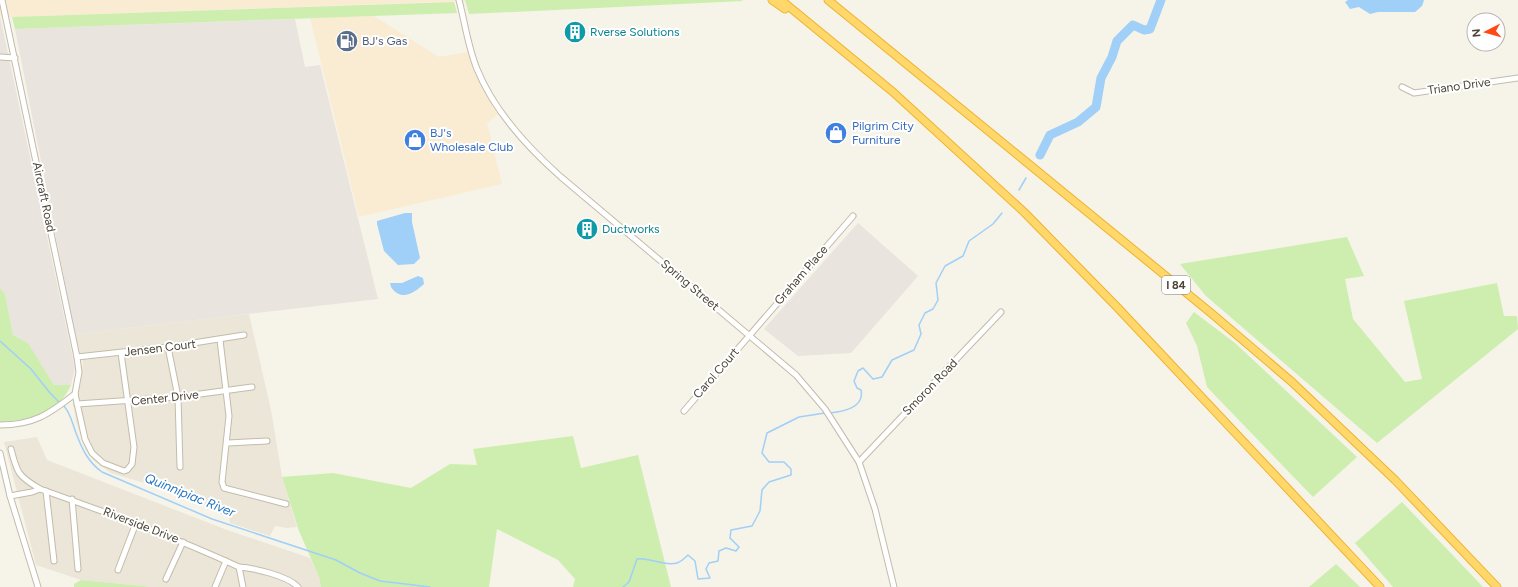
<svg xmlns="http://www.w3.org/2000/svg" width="1518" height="587" viewBox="0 0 1518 587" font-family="Figtree,sans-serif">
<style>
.residential{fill:#ebe6d7}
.commercial{fill:#f9ecd3}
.industrial{fill:#e9e4de}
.green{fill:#cdeeae}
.water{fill:#a0cff8}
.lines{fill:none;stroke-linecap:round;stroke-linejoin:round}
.stream{stroke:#a0cff8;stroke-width:1.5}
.river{stroke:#a0cff8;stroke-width:9}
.minor-casing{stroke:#c3bcab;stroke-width:7}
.highway-casing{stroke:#eeb32c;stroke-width:9}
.minor{stroke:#fff;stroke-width:5}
.highway{stroke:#ffd76b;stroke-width:7}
.labels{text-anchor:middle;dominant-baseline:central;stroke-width:4;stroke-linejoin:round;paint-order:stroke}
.shield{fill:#fff;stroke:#817c72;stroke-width:1}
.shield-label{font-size:11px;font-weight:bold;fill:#4b4436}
.culture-label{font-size:12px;fill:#0d838f;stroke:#fff;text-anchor:start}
.service-label{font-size:12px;fill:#4e5e75;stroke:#fff;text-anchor:start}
.street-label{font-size:12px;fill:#4b4436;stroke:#fff}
.shop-label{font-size:12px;fill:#366cbe;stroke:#fff;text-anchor:start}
.water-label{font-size:13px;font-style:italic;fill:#2376c4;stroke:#fff}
</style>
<rect width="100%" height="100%" fill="#f6f3e9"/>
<!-- residential -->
<g class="residential">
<path d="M249,314L271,410L282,477L297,527L287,528L275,526L270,536L230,523L229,517L208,508L194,498L189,489L155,486L111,473L93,460L85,449L76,421L73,403L78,395L81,382L83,363L75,334Z"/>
<path d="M37,437L47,460L227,530L310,558L319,577L321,587H153L81,580L36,565L4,442Z"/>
</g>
<!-- commercial -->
<g class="commercial">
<path d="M0,0H465L466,1L12,17L0,16Z"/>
<path d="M374,16L439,57L467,52L499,113L487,123L502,184L359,217L310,18Z"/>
</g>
<!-- industrial -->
<g class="industrial">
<path d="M0,16L75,368L71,385H54L28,343L13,335L5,294L0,288Z"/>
<path d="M295,19L305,67L320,65L378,299L75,334L15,29Z"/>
<path d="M858,223L918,276L851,353L798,356L764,329Z"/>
</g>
<!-- green -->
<g class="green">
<path d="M465,0H741L743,1L469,14Z"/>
<path d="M454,2L457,13L15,29L12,17Z"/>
<path d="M1347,237L1364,276L1345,279L1353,319L1405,382L1422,379L1404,301L1497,283L1504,316H1517L1518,329L1377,443L1206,296L1180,264Z"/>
<path d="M0,288L5,294L13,335L28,343L54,385H71C58,414 29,420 0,422Z"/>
<path d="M1194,312L1235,343L1357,457L1313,497L1207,387L1197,346L1186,323Z"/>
<path d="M573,436L581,468L638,455L671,587H573L575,579L558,560L497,529L489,587H321L319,577L299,531L282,477L333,473L411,488L450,464L477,465L473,449Z"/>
<path d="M1402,502L1483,587H1393L1355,543Z"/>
<path d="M1336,564L1360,587H1309Z"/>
<path d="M81,580L153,587H74V584Z"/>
</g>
<!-- water -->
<g class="water">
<path d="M1348,0H1424L1422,6L1415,12H1378L1370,14L1359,7L1350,9L1345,2Z"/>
<path d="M405,213H412V222L420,258L414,264L398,265L384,251L377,224V221Z"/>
<path d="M418,276L423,278L424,284C414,293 401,302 391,287L390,283H402Z"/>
</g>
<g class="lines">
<!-- stream -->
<g class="stream">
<path d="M1019,190L1026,178"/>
<path d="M0,341L31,369L50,393L60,403"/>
<path d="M63,405C71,413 72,423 76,433C82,449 88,462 102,472L212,519L336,560L360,573L380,581L430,587"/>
<path d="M829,413C842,412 865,408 861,390L857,388L854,381L858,371L863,368L873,379L882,377L892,360L914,350L921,334L919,325L925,313L933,309L938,300L936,283L945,266L963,256L969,241L993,224L1002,213"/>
<path d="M623,587L629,582L637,559C650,557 664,567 677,563C680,562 685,558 688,555L695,561L698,579L710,578L706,569L709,563L718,561L719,551L726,548L736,551L739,547L730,538L731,530L752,526L760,511L762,490L769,482L791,475V469L784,462H769L762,453L767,433L799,417L825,413"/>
</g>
<!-- river -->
<path class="river" d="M1040,155L1050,135L1078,122L1096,107L1101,78L1112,57L1117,41L1133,25L1144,30L1150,29L1161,0"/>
<!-- minor casing -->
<g class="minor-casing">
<g id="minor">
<path d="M2,0L77,357L79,372L75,394L85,439L92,453L103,463L124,471L127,470L132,464L134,447L121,353"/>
<path d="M459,0C465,23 468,47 477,69C494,111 527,147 561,177L796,375L825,409L859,462L875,509L894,587"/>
<path d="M0,57L15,58"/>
<path d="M1402,87L1414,93L1518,78"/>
<path d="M220,340L229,416L222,482L224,488L286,504"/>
<path d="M168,347L178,397L180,467"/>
<path d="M77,357L168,347L244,335"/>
<path d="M77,404L178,397L252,387"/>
<path d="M684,411L853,216"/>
<path d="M0,425C34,425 49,414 75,394"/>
<path d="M228,443L267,441"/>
<path d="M11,449C17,473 18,476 40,489C108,513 174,537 239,567"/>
<path d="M0,453L10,496L38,587"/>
<path d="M859,462L1001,312"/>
<path d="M46,491L54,561"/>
<path d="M10,496L32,492L40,489"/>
<path d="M72,499L78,569"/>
<path d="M118,570L136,523"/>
<path d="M166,579L183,542"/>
<path d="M215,587L226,561"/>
<path d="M243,587L239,567C254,568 288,576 298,587"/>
</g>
</g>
<!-- highway casing -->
<g class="highway-casing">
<g id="highway">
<path d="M772,0L785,9"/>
<path d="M781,0L893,92L1024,212L1117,307L1380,587"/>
<path d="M828,0L1211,313L1292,382L1395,480L1497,587"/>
</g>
</g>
<!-- minor -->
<use href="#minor" class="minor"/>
<!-- highway -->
<use href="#highway" class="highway"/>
</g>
<!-- icons -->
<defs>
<g id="building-disc" transform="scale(1.15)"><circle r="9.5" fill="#0f9aa8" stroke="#fff"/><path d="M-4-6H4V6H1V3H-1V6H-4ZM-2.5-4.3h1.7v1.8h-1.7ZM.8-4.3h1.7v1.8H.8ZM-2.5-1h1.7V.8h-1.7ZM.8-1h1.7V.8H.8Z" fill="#fff"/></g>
<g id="fuel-disc" transform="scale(1.15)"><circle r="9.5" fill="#5c6f8a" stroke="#fff"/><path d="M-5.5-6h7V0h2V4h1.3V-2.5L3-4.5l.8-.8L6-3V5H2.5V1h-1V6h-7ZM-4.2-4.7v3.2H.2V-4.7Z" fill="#fff"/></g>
<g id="shop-disc" transform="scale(1.15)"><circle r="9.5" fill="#3f7fe0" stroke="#fff"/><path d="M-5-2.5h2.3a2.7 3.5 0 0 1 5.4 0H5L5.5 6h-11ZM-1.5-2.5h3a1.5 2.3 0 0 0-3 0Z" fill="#fff"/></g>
</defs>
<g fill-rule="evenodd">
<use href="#building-disc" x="575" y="32"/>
<use href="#fuel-disc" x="347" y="41"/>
<use href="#shop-disc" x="836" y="133"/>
<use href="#shop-disc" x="415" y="140"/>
<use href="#building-disc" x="587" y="229"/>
</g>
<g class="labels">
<!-- shield labels -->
<rect class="shield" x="1162" y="276" width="28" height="18" rx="3"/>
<g class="shield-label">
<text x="1176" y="285">I 84</text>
</g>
<!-- culture labels -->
<g class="culture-label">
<text x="590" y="32">Rverse Solutions</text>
<text x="602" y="229">Ductworks</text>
</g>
<!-- service labels -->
<g class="service-label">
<text x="362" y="41">BJ's Gas</text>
</g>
<!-- street labels -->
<g class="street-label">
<text transform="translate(1459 86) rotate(-8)">Triano Drive</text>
<text transform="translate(44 197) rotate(78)">Aircraft Road</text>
<text transform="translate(801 275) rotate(-49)">Graham Place</text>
<text transform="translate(690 285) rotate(40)">Spring Street</text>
<text transform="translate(160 348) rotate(-7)">Jensen Court</text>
<text transform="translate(716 373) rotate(-49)">Carol Court</text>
<text transform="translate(930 387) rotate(-46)">Smoron Road</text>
<text transform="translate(165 398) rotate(-6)">Center Drive</text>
<text transform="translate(141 525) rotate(21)">Riverside Drive</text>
</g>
<!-- shop labels -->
<g class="shop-label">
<text x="852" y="126">Pilgrim City<tspan x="852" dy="14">Furniture</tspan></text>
<text x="430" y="133">BJ's<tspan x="430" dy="14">Wholesale Club</tspan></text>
</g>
<!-- water labels -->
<g class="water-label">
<text transform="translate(190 495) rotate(22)">Quinnipiac River</text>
</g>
</g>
<!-- north arrow -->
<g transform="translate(1486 32) rotate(264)"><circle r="19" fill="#ffffff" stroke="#b7b4af"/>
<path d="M0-3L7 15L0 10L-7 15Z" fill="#ff4917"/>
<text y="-6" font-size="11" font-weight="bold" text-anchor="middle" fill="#4b4436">N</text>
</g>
</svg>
